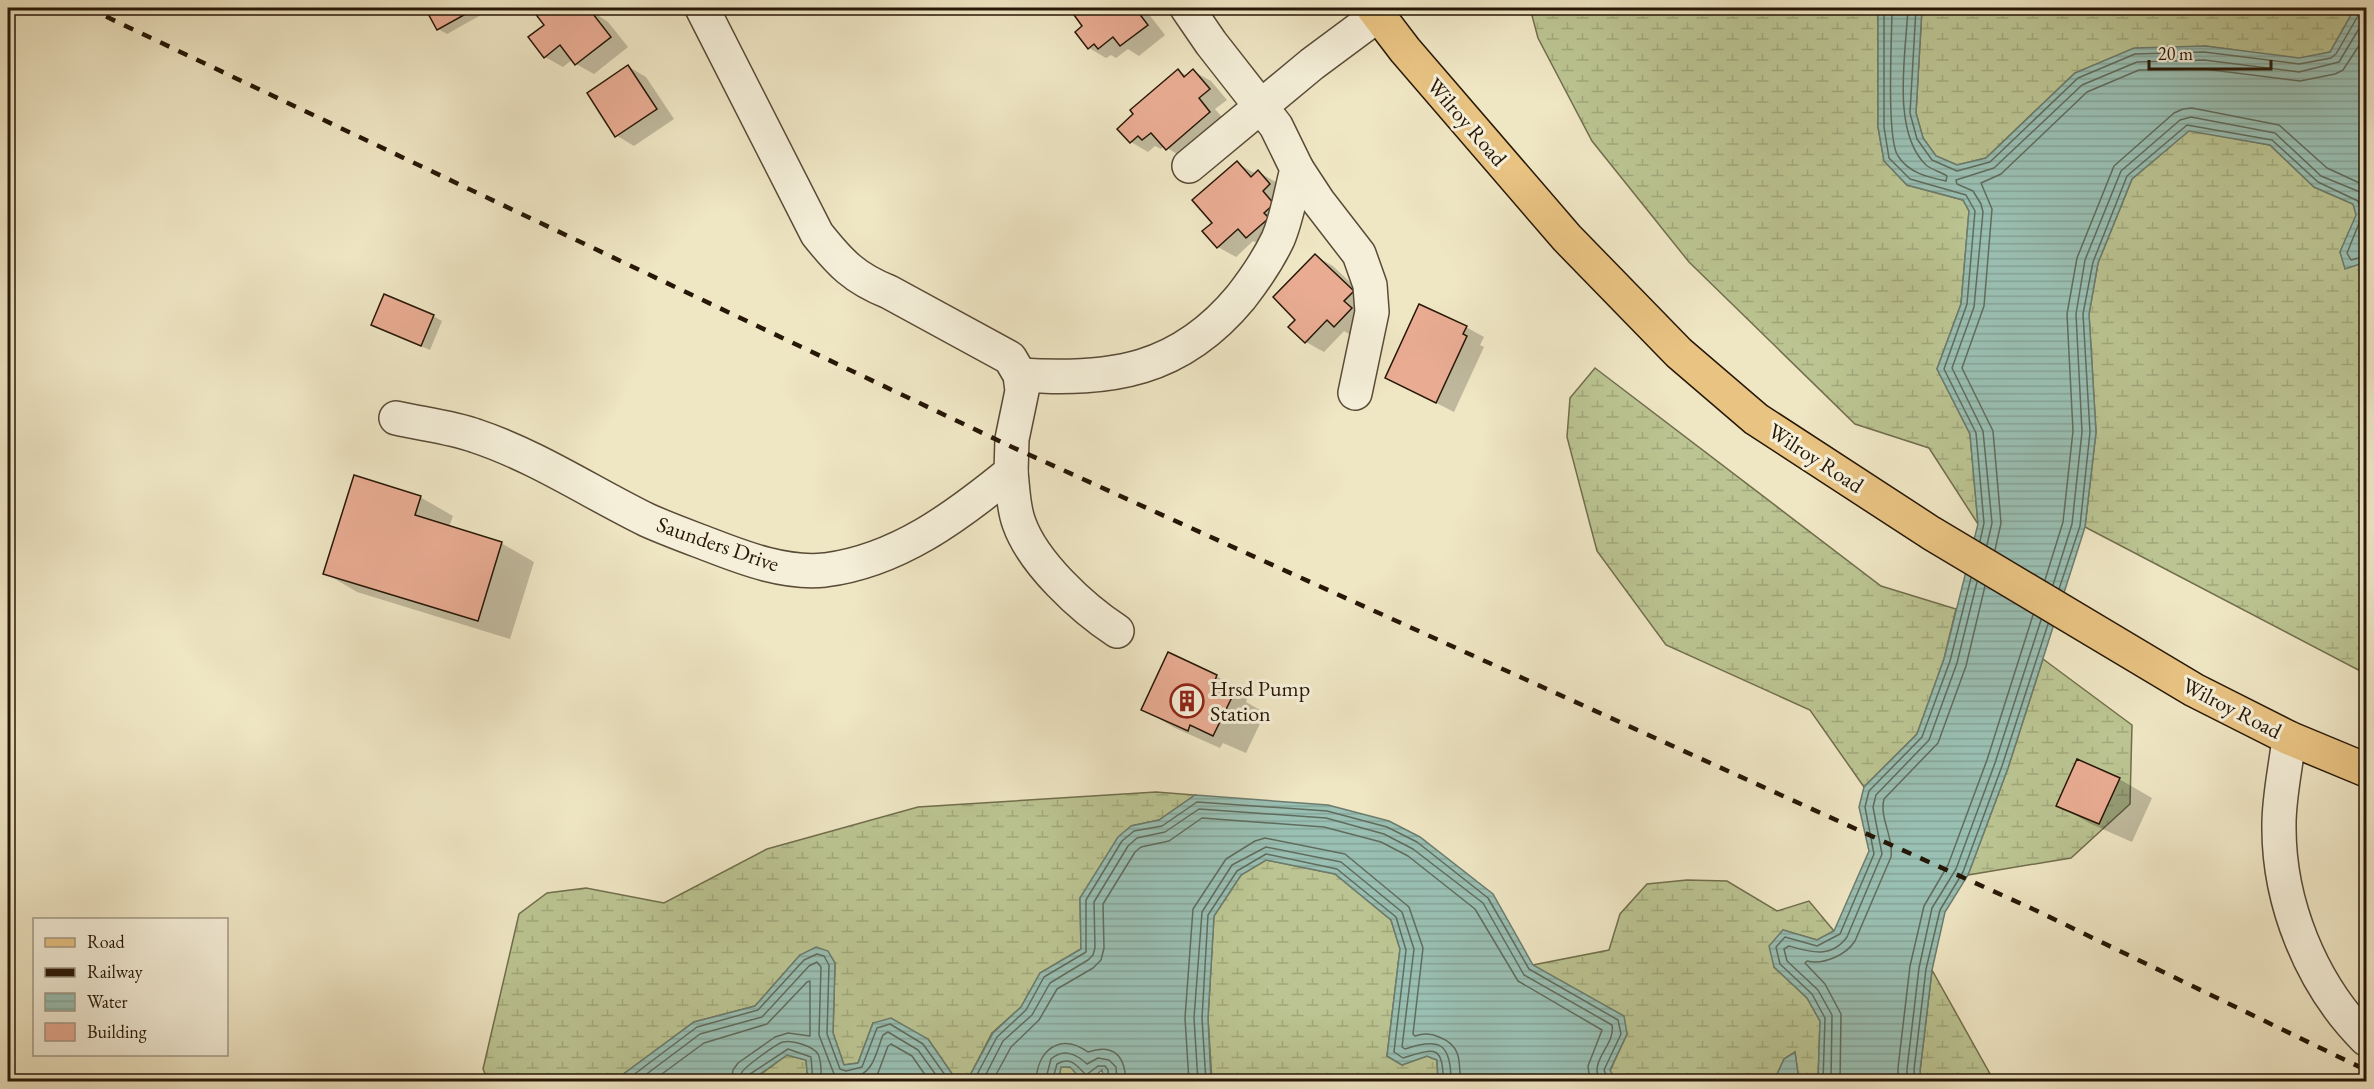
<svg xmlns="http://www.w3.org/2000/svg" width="2374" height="1089" viewBox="0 0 2374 1089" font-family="'EB Garamond',serif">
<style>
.wetland{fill:url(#wetland-marsh);stroke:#716e4c;stroke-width:1.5}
.water{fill:url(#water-rules);stroke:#6c7c6e;stroke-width:1.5}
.shadow{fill:#0003}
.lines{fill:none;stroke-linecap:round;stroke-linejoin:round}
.shore{stroke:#606c5d;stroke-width:1.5}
.building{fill:#e9ac93;stroke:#271706;stroke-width:1.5}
.minor-casing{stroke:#594b36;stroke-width:36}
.major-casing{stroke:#271706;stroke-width:36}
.minor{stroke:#f5efd9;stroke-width:33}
.major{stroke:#e8c382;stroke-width:33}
.rail{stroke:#271706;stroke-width:4.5;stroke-dasharray:10 10;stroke-linecap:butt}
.labels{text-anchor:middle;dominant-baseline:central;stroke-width:6;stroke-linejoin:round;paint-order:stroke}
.street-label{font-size:22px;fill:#271706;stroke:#f5efd9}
.poi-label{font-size:22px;fill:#271706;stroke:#f5efd9;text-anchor:start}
</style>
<defs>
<pattern id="wetland-marsh" width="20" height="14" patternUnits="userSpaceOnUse" patternTransform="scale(1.5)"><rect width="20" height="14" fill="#bbc492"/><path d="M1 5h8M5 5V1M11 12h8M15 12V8" fill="none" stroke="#a1a87c"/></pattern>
<pattern id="water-rules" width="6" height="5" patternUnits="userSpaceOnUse" patternTransform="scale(1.5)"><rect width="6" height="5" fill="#9ac0b4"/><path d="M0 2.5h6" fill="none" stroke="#85a499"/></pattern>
</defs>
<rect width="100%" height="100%" fill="#efe6c4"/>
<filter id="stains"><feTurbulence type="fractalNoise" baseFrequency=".00333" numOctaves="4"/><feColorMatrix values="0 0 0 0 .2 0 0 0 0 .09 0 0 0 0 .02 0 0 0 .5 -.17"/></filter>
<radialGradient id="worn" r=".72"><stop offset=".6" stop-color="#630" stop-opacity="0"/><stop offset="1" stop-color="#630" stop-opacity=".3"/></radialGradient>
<!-- wetland -->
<g class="wetland">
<path d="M1530,8H1878V127L1884,161L1907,185L1963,200L1969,211L1961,304L1937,369L1970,434L1978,524L1929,448L1855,424L1689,262L1592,141L1538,38Z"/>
<path d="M1922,8H2355L2330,52L2299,59L2205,46L2075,73L1986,158L1957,165L1936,156L1923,138L1916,113Z"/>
<path d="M2189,130L2270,145L2314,187L2353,204L2357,215L2340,252L2346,268L2366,262V674L2085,527L2096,432L2089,314L2098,263L2132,179Z"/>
<path d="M1595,368L1881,586L1956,609L1944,659L1917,734L1864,787L1810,710L1666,645L1597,551L1567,437L1570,398Z"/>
<path d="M2043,659L2132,725L2130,804L2071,858L1968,875L2008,768Z"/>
<path d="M1156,792L1195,795L1159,820L1131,826L1080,898L1081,949L1040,973L1021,1007L992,1033L967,1081H957L928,1039L873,1023L858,1063L844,1065L833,1033L835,963L800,955L755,1006L694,1022L614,1081H488L483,1069L519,914L547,893L586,888L664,903L767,849L918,807Z"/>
<path d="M1266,860L1335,874L1391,920L1400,949L1387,1056L1402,1065L1427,1056L1437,1060L1438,1081L1212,1082L1208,1018L1214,916L1241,875Z"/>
<path d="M1687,880L1727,881L1777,911L1809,901L1834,931L1817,940L1783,930L1774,967L1807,998L1820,1021L1818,1081H1799L1795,1052L1784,1059L1774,1081H1616L1610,1071L1627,1034L1533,965L1609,950L1620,914L1647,884Z"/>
<path d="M1932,970L1994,1081L1921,1082L1920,1071Z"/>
<path d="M787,1055L806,1060L808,1081L750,1082Z"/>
<path d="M1061,1067H1071L1083,1081L1058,1082Z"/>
</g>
<!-- water -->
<g class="water">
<path d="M1878,8H1922L1916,113L1923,138L1936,156L1957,165L1986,158L2075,73L2134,48L2205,46L2299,58L2330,52L2355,8H2366V262L2345,269L2340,252L2356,215L2353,204L2314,187L2270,145L2189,131L2132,179L2098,263L2089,314L2096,432L2085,527L2008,768L1968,875L1945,912L1932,970L1920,1071L1921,1081H1818L1820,1021L1807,998L1774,967L1769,946L1783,930L1817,940L1834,931L1869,851L1859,807L1864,787L1917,734L1944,659L1978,524L1970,434L1937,369L1961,304L1969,211L1963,200L1907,185L1884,161L1878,127Z"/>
<path d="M1195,795L1328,805L1389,821L1420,837L1493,894L1533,965L1624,1016L1627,1034L1610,1070L1616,1081H1438L1437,1060L1427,1056L1402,1065L1387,1056L1400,949L1391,920L1335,874L1266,860L1241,875L1214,916L1208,1018L1211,1081H1104L1102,1070L1089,1081H1083L1070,1067H1061L1058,1081H967L993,1033L1021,1007L1040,973L1081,949L1080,898L1118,837L1131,826L1159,820Z"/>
<path d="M816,947L828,951L835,963L833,1033L844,1065L858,1063L873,1023L891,1018L928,1039L957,1081H808L806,1060L787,1055L750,1081H614L694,1022L755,1006L800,955Z"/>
<path d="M1795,1052L1799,1081H1774L1784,1059Z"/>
</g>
<!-- shadow -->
<g class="shadow">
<path d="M426,8H477L481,15L447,34L438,29Z"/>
<path d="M532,8H598L601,11L596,14L608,22L628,47L594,74L576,64L573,59L563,67L545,57L546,25Z"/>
<path d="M1071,8H1144L1165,35L1139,56L1128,49L1116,58L1111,55L1106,58L1089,48L1084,26Z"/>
<path d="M629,67L646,77L674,119L634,146L616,135Z"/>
<path d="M1178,70L1187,76L1193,71L1211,81L1227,100L1215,109L1227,123L1185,159L1164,146L1161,149L1155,146L1148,152L1131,142Z"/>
<path d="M1237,163L1256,174L1258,172L1276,182L1286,195L1265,247L1253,241L1236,257L1218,247L1214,223Z"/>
<path d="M1315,256L1333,266L1371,302L1352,336L1344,331L1324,352L1306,342L1298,320Z"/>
<path d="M433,316L442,321L430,350L381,329Z"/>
<path d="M1466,327L1484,337L1480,345L1484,347L1454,412L1405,387Z"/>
<path d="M420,497L453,516L449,527L501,543L534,562L510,639L357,592L325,573Z"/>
<path d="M1216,676L1249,695L1246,702L1265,713L1246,753L1223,743L1220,748L1175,728L1143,709Z"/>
<path d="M2078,761L2119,779L2152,798L2132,842L2091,824L2058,805Z"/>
</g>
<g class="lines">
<!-- shore -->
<g class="shore">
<path d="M1884,8V127L1889,158L1910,179L1966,195L1975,211L1967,304L1944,369L1976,433L1984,523L1980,541"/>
<path d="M1892,8C1892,35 1886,138 1898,156C1909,173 1927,177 1946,181L1947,176C1941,172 1932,170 1926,165C1891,131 1906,53 1908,8"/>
<path d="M1916,8L1910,113L1917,139L1932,160L1957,171L1990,162L2078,78L2135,54L2204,52L2299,64L2331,58L2336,54L2359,14L2361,8"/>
<path d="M1987,545L1992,523L1983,431L1952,368L1974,307L1983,212L1981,204L1973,191L1957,184L1956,180L1994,168L2082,85L2137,62L2204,60L2299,72L2339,62L2366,17"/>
<path d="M1995,550L2001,523L1993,431L1962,368L1984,306L1992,209L1981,183L2001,174L2087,92L2139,70L2204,69L2300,81L2335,74L2343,70L2366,35"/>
<path d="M2045,580L2063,522L2073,431L2067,314L2077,258L2114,166L2174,113L2183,109L2192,108L2279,125L2327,168L2366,186"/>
<path d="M2053,585L2072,524L2082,432L2076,314L2085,260L2121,171L2180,120L2191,117L2275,133L2321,176L2360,192L2366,202"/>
<path d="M2059,589L2080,526L2090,432L2083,314L2093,262L2127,176L2187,125L2272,140L2318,182L2358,201L2362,216L2347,253L2351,260L2366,256"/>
<path d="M624,1082L697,1027L758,1010L804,960L817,954L824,956L829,965L827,1034L840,1069L846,1071L862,1067L877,1028L890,1024L923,1044L950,1082"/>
<path d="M636,1082L700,1034L762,1017L809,966L817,962L821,967L819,1035L834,1074C841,1078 845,1078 853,1077C874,1074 876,1052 883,1035L888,1032L918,1050L941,1082"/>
<path d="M651,1082L704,1043L767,1024L807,982L810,981V1036L788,1033L775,1037L738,1063L733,1070L731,1082"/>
<path d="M740,1082C740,1077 740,1076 742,1072C746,1066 776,1044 783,1042C792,1040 813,1046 818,1054C822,1061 821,1073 821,1082"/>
<path d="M747,1082L750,1074L788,1049L811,1057L813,1082"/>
<path d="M870,1082L878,1073L888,1046L891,1044L912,1056L930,1082"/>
<path d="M973,1082L997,1037L1026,1010L1044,977L1086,952V900L1122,841L1134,831L1162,826L1197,802L1327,811L1387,827L1417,842L1488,898L1529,969L1618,1020L1621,1034L1604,1070L1609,1082"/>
<path d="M982,1082L1003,1041L1032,1015L1050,983L1088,960L1093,955L1095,948L1094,902L1128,846L1137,838L1165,832L1199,809L1326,818L1384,834L1413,849L1483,903L1524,975L1612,1025C1616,1045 1588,1060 1600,1082"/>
<path d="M992,1082L1011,1047L1039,1020L1057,989L1093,968L1101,960L1104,948L1103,904L1135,852L1141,847L1169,841L1202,818L1324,827L1381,842L1408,856L1475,909L1518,981L1602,1030L1588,1066L1590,1082"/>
<path d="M1036,1082C1037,1050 1060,1032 1088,1052C1114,1043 1125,1056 1126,1082"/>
<path d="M1045,1082L1051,1059C1064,1048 1076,1054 1087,1064L1098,1058L1109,1060L1116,1067L1117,1082"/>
<path d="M1052,1082L1057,1064C1071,1056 1077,1066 1086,1075L1098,1066H1105L1108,1070L1109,1082"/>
<path d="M1189,1082L1185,1018L1193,909L1226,859L1255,841L1265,838L1345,854L1409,907L1423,948L1413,1034L1415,1036C1424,1033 1431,1033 1439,1037C1461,1045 1460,1061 1460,1082"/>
<path d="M1198,1082L1194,1018L1202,912L1232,865L1266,847L1341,862L1402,912L1414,949L1402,1047L1405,1049C1441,1037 1451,1044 1451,1082"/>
<path d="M1206,1082L1202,1018L1208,915L1237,871L1266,854L1337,869L1396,917L1406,950L1394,1052L1403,1058C1433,1049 1444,1043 1443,1082"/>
<path d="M1823,1082L1825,1018L1812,994L1780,964L1776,947L1785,937L1817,946L1840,934L1874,854L1865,807L1869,791L1922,737L1950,661L1971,578"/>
<path d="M1831,1082L1832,1015L1818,990L1787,961L1784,949L1789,946C1810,952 1831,959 1847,937L1882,854L1873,807L1876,795L1929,740L1957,663L1977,582"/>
<path d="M1840,1082L1841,1014L1825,984L1805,963L1807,961C1824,965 1846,955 1855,941L1891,857C1894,837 1879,818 1884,799L1938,743L1966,666L1985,586"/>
<path d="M1898,1082V1068L1910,966L1924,906L1948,865L1987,760L2033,615"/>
<path d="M1907,1082V1069L1919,968L1932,908L1956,869L1995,763L2041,620"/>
<path d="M1915,1082L1914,1070L1926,969L1940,910L1963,872L2002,766L2048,624"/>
</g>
</g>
<!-- building -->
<g class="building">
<path d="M425,8H472L473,10L437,30Z"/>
<path d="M531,8H583L586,13L590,10L611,37L575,65L560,45L544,58L528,37L544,25Z"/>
<path d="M1069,8H1135L1148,25L1120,46L1113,37L1098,49L1094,44L1088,49L1075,32L1082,26Z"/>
<path d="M628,65L657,109L615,137L587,93Z"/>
<path d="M1178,69L1184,77L1193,69L1210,89L1199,98L1210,112L1166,150L1151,133L1142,140L1138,136L1130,143L1117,129L1133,114L1130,110Z"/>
<path d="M1237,161L1251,177L1258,170L1270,184L1263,191L1274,204L1264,213L1269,218L1246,238L1238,229L1217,248L1202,231L1212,223L1192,200Z"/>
<path d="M1315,254L1354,291L1344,301L1352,308L1334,327L1327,320L1305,343L1288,327L1295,320L1273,297Z"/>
<path d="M384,294L434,315L421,346L371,325Z"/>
<path d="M1419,304L1467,326L1463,334L1467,336L1436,403L1385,378Z"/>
<path d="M354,475L421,496L415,515L502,542L478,621L323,574Z"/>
<path d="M1168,652L1217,675L1214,683L1234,693L1213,736L1190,725L1188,731L1141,710Z"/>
<path d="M2077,759L2120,778L2099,824L2056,806Z"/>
</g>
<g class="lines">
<!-- minor casing -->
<g class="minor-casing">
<g id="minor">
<path d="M1189,166L1312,64L1378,15"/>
<path d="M1297,169L1318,201L1359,254L1370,285L1372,312L1355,393"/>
<path d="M1020,375C1112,381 1180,371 1241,297C1255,279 1268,260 1278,239C1287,218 1291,192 1297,169L1276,126L1211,43L1187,8"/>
<path d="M396,418C422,424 451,427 476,436C536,456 590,492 647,520C667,529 689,537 710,545C746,559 786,574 825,570C897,561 956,517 1011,472L1012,439L1022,391L1020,375L1010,358L889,292C854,278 840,263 817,234L702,8"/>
<path d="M1011,472C1013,489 1013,507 1019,523C1033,563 1082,608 1117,631"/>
<path d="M2289,738C2286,766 2279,796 2279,824C2278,902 2311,984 2366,1039"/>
</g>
</g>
<!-- major casing -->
<g class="major-casing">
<path id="major" d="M1373,8L1405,50L1567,238L1679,353L1756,419L1931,533L2194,690L2289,738L2366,770"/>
</g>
<!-- minor -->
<use href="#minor" class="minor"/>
<!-- major -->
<use href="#major" class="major"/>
<!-- rail -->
<path class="rail" d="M88,8L1012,447L2035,910L2366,1070"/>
</g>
<!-- icons -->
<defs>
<g id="building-ring" transform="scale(1.725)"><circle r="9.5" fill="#f5efd9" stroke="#8f2418" stroke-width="1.5"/><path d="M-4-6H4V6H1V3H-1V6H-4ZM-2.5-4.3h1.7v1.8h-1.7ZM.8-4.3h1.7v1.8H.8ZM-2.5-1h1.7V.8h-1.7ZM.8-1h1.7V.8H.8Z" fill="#8f2418"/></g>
</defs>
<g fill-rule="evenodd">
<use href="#building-ring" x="1187" y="701"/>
</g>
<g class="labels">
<!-- street labels -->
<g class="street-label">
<text transform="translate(1467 122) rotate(49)">Wilroy Road</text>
<text transform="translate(1816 458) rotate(33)">Wilroy Road</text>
<text transform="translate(718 544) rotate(19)">Saunders Drive</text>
<text transform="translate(2232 708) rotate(27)">Wilroy Road</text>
</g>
<!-- poi labels -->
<g class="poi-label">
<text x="1210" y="688">Hrsd Pump<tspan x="1210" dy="25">Station</tspan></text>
</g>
</g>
<!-- margin -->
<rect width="2374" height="1089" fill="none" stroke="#efe6c4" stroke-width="30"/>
<rect x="9" y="9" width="2356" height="1071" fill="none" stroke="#271706" stroke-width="3"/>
<rect x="15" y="15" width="2344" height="1059" fill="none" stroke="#271706" stroke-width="1.5"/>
<!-- legend -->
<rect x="33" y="918" width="195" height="138" fill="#f5efd9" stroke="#a39985" stroke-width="1.5"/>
<rect x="45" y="938" width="30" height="9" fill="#e8c382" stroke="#a39985" stroke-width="1.5"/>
<text x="87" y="948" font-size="18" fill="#271706">Road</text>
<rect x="45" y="968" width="30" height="9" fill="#271706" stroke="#a39985" stroke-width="1.5"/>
<text x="87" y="978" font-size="18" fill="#271706">Railway</text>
<rect x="45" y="993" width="30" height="18" fill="url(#water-rules)" stroke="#a39985" stroke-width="1.5"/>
<text x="87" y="1008" font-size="18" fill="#271706">Water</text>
<rect x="45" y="1023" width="30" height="18" fill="#e9ac93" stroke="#a39985" stroke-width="1.5"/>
<text x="87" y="1038" font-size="18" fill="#271706">Building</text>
<!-- scale -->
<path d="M2149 60v9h122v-9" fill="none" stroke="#271706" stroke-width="3"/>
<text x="2158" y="60" font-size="18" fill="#271706" stroke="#f5efd9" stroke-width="4.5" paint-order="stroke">20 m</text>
<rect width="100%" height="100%" filter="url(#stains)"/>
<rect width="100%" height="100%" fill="url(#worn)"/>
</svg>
